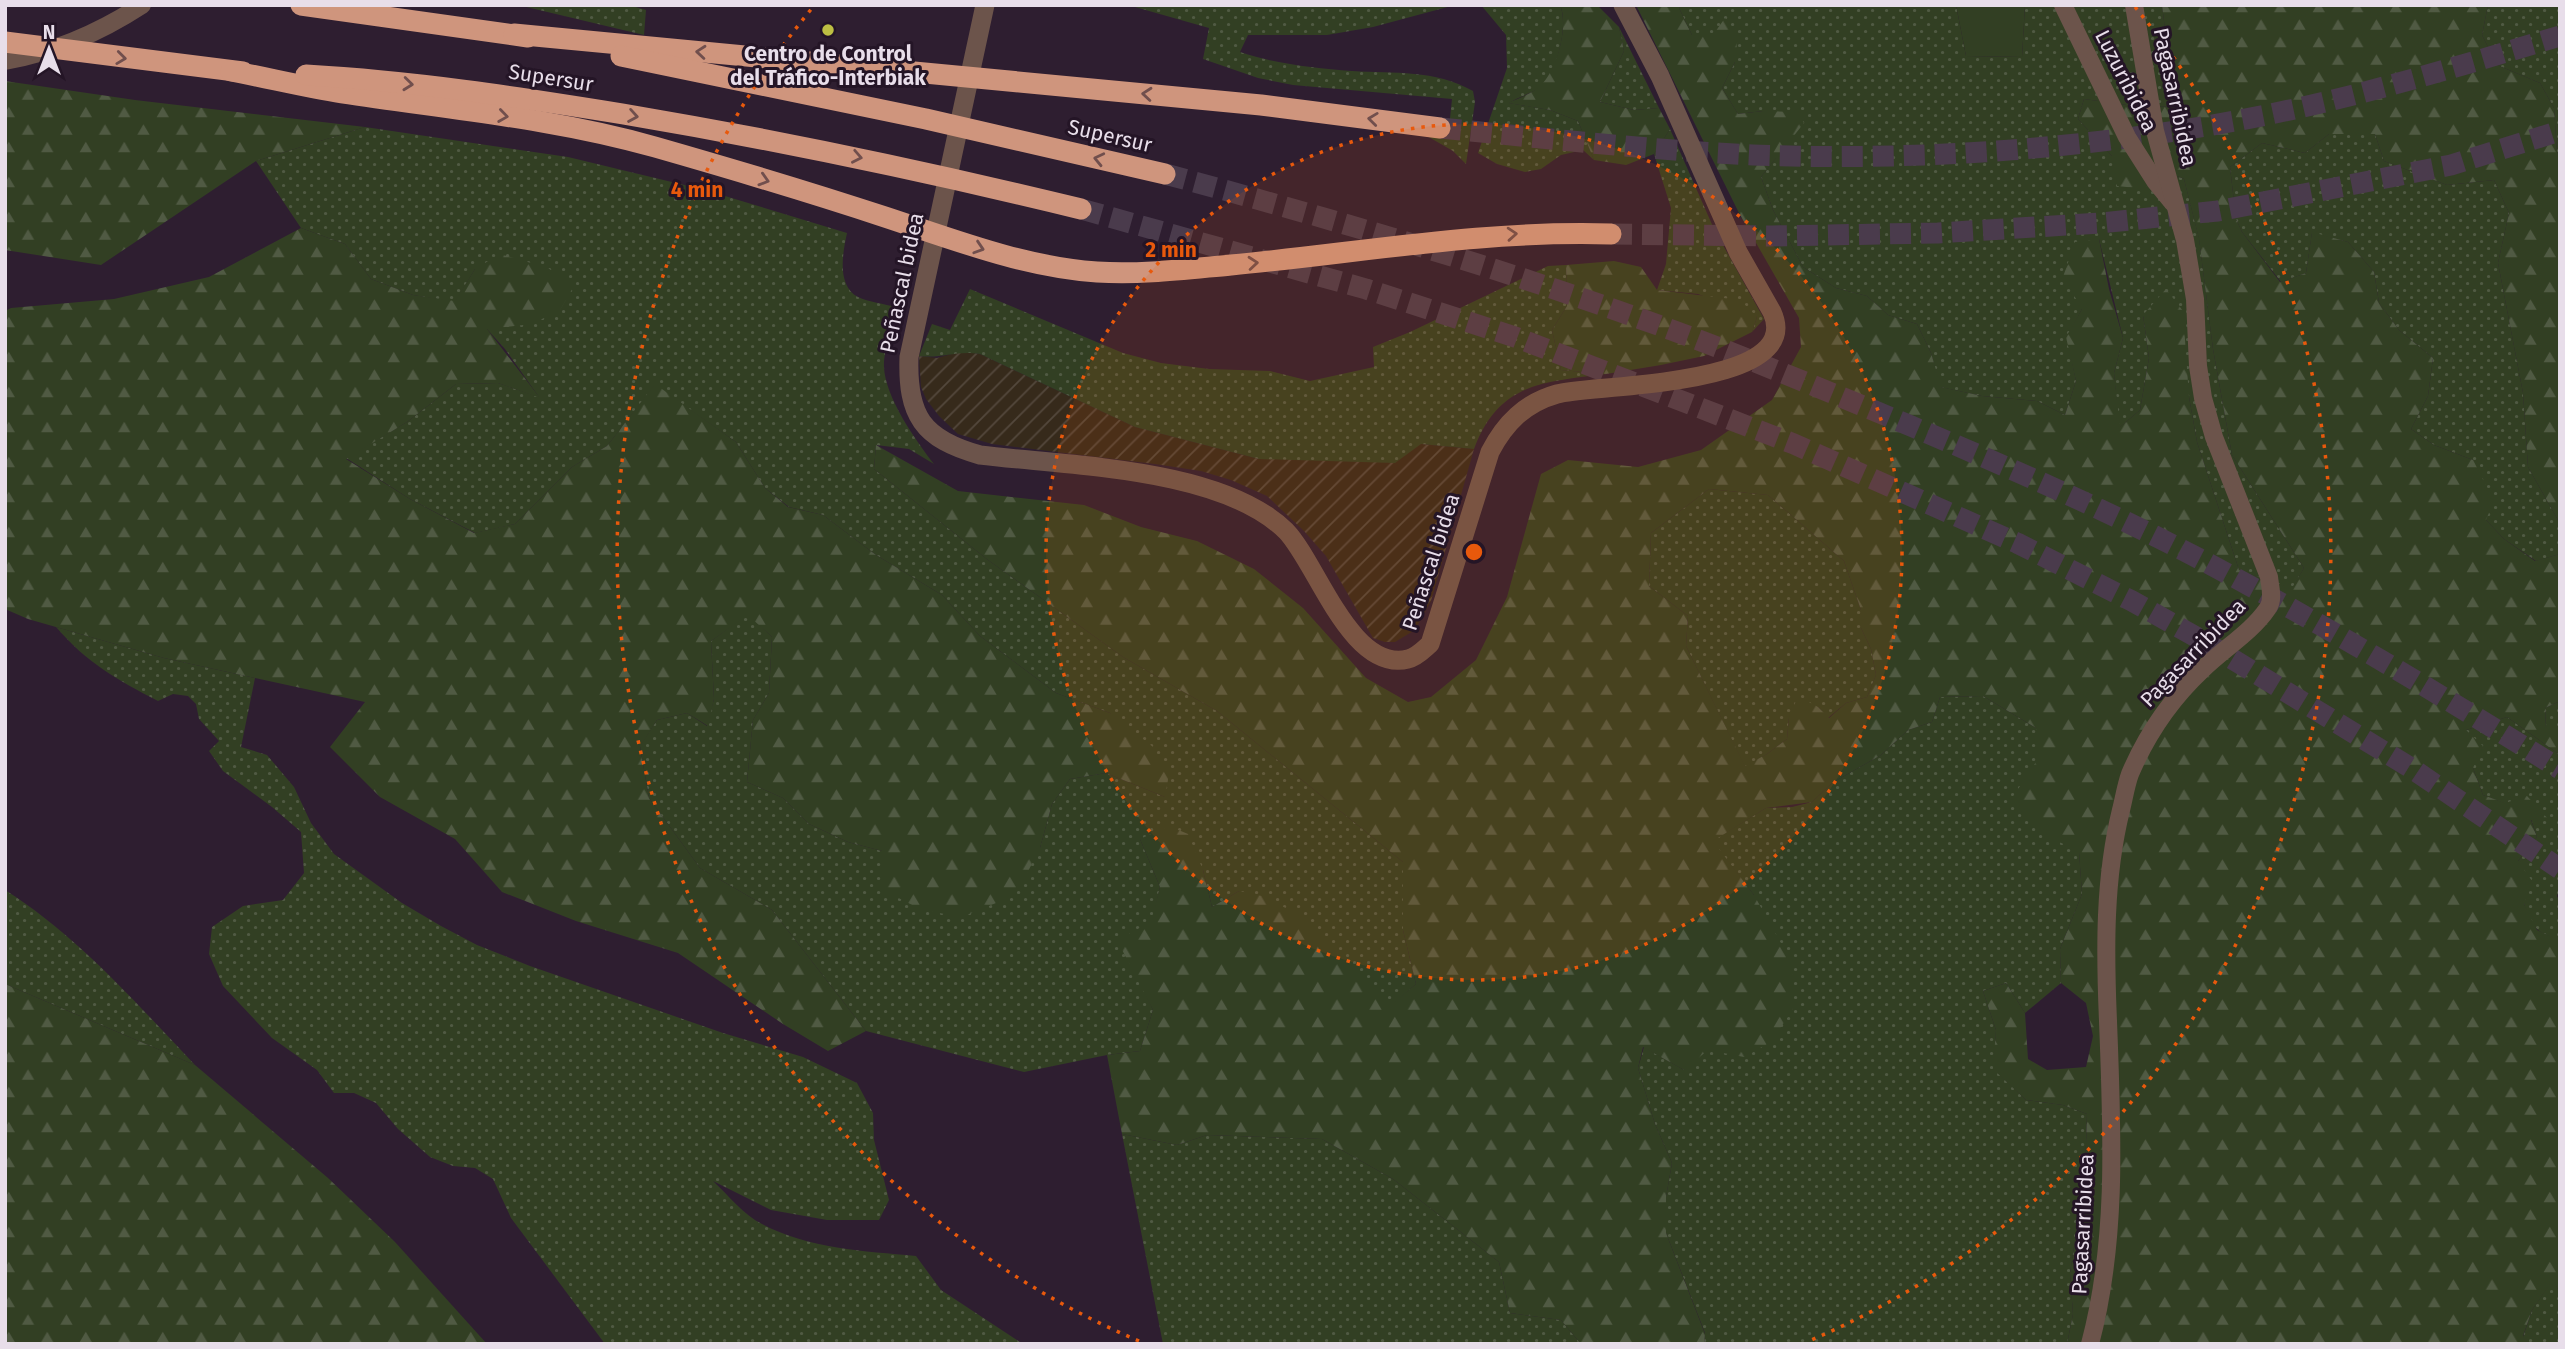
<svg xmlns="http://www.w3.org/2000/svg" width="2565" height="1349" viewBox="0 0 2565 1349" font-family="'Fira Sans',sans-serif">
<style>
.industrial{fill:url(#industrial-furrows)}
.grass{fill:url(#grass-dots)}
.forest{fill:url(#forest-firs);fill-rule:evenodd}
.green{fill:#323f23}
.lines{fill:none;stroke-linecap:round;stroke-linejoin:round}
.motorway-tunnel{stroke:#4a3b4c;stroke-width:21;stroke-dasharray:21 10;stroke-linecap:butt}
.minor{stroke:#6c544b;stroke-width:18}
.tertiary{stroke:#6c544b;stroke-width:19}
.motorway{stroke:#cf957d;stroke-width:21}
.oneway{stroke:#714f4d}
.ring{fill:none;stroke:#e8590c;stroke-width:3.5;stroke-dasharray:3.5 7}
.poi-dot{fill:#bdbf43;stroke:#241526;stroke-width:2.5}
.labels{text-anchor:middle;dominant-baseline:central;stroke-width:6;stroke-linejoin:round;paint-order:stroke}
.poi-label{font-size:21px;font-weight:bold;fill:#e8deea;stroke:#241526}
.street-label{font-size:21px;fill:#e8deea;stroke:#241526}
.centre{fill:#e8590c;stroke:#241526;stroke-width:3.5}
.ring-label{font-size:21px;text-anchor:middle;font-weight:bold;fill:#e8590c;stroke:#241526;stroke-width:6;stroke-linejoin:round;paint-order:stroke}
</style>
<defs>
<pattern id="industrial-furrows" width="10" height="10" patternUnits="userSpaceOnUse" patternTransform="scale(1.75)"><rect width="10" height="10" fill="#362a1b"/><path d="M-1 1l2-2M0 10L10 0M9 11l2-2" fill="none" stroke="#53483c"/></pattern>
<pattern id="grass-dots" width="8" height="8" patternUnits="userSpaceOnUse" patternTransform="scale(1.75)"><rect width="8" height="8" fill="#323f23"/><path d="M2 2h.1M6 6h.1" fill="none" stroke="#505a43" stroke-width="1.8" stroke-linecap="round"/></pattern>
<pattern id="forest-firs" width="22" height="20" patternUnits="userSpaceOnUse" patternTransform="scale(1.75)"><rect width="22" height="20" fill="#323f23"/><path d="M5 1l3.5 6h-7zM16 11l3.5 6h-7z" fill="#505a43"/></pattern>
</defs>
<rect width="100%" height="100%" fill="#2e1e30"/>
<!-- industrial -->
<path class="industrial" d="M963,351L980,354L1135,427L1259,459L1421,444L1474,449L1431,601L1415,630L1395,642H1385L1373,638L1326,556L1304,531L1267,496L1231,480L1201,471L1155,464L992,444L958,434L939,416L926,399L921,387L919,356L937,358Z"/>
<!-- grass -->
<g class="grass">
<path d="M518,5H629L646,10L644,35Z"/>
<path d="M1128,5H1455L1373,27L1327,35H1248L1240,52C1276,64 1314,68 1352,71C1395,74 1434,69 1473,91L1475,102L1466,164L1453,151L1427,136L1448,138L1452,99L1293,85L1258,78L1203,59L1209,28Z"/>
<path d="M1481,5H1560C1569,25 1557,75 1539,88C1530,94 1518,97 1509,103L1550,110L1578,121L1594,160L1583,150L1561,155L1541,169L1525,172L1497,164L1478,153L1507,68L1506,35Z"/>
<path d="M1681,5H1956L1966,56L2022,57L2025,5H2162L2166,37L2179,85L2174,107L2127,105L2084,99L2078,119L2112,156L2154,166L2184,179L2199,238L2213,349L2232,455L2304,568L2292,589L2239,570L2197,442L2189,397L2143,315L2149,358L2140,410L2119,428L2114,373L2123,338L2099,239L2082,309L2067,337L2076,381L2065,415L2037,401L1982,396L1940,387L1931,353L1917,324L1888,315L1867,296L1836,288L1803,267L1773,210L1761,177L1776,158L1763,111L1738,114L1722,88L1735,62L1713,35H1692L1679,8Z"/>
<path d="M2488,5H2560V157L2557,152L2554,108L2540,83L2497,65L2482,35Z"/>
<path d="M1619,27L1659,108L1634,110L1600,102L1624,51Z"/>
<path d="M365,127L568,157L705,190L847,233C843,252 836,285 858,297C868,302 885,304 896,307C893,323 883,353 884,367C885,397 916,441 934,464L909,449L876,445L874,469L988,560L1123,657L1217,711L1403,862V930L1416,984L1392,1005L1239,891L1212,907L1203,870L1140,839L1160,887L1139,980L1153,1010L1140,1051L1107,1055L1024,1072L866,1031L772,910L700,868L649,798L640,746L657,720L687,713L707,726L714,699L711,641L748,614L772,637L769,693L753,720L747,782L783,798L809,824L848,842L882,851L1040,848L1052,804L1070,779L1106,773L1165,797L1110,713L1056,693L980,636L942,595L876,555L823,515L789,507L765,488L736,442L655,385L607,446L572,467L515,524L475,533L410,499L346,458L407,422L456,384L498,383L539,397L505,349L486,328L475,269L455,302L413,295L371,279L345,244L301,228L256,161Z"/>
<path d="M1670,129L1714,229L1764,319L1752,332L1757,317L1698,294L1657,290L1666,264L1671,208L1654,154Z"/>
<path d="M2329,134H2375L2384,161L2447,185L2494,180L2509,213L2498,263L2523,393L2528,467L2558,520L2560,554L2536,561L2504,539L2486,520L2473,460L2434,445L2411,429L2428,396L2433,358L2399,330L2379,303L2374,272L2348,242L2312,233L2306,273L2281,282L2242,232L2236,219L2230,167L2262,143L2305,153Z"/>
<path d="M1566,265L1567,306L1552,330L1561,370L1606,374C1544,382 1499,382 1474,449L1421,444L1395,463L1259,459L1135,427L980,354C955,350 943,359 919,356L932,324L950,330L970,289L1123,353L1161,363L1209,369L1270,371L1310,381L1374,367L1373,347L1410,332L1548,266Z"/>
<path d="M1709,489L1768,495L1844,561L1861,610V628L1871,649L1876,675L1867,697L1846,703L1828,718L1818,707L1789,717L1787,739L1767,754L1745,767L1686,646L1688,616L1649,586L1651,533Z"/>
<path d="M56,627L164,658L255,678L241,747L267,755L294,787L311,823L334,854L402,903L441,926L477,945L530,966L723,1033L803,1057L857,1083L873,1113L874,1140L889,1200L879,1220H827L771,1210L713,1181C728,1195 744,1215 762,1224C809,1249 864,1251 916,1256L941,1290L1023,1344H605L511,1218L493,1179L475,1168L453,1166L430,1157L398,1129L376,1103L354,1093H334L317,1070L272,1038L223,986L209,954L212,927L243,906L283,900L304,873L301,832L272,807L223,771L209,751L219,741L199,719L196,704L188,696L173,694L158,701C117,680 86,662 56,627Z"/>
<path d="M1983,696L2036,728L2040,831L2079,851L2082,894L2060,949L2061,983L2025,1013L2006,983L1983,991L1996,1030L1994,1069L2026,1100L2063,1105L2087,1114L2085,1174L2070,1273L2073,1314L2067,1344H1704L1705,1333L1666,1233V1197L1672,1163L1655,1124L1638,1068L1644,1047L1684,1070L1754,895L1712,841L1766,808L1792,807L1812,802L1832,783L1881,755L1908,730L1932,722L1940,697Z"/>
<path d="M2560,701V728L2546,729L2545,708Z"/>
<path d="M2507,717L2560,755V889L2557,896L2560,902V944C2554,936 2542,935 2536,928C2521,910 2521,883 2518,861L2537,837L2531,819L2548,820L2483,795L2473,768L2466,730Z"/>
<path d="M5,890C78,936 136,1003 195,1065L5,984Z"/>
<path d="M1122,1134L1177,1145L1207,1135L1322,1139L1393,1179L1499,1262L1510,1313L1561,1320L1581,1344H1163Z"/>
<path d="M2553,1279L2560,1293L2558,1326L2560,1344H2529L2523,1337L2532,1310Z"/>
</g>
<!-- forest -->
<g class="forest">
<path d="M1560,5H1597L1619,27L1624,51L1600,102L1634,110L1659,108L1670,129L1654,154L1626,165L1594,160L1578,121L1550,110L1508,103C1519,98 1534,93 1542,84C1557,69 1569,25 1560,5Z"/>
<path d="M1636,5H1681L1679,8L1692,35H1713L1725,18L1738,34L1735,62L1722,88L1738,114L1763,111L1797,112L1804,123L1761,177L1773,210L1803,267L1836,288L1867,296L1888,315L1917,324L1931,353L1941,387L1982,396L2037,401L2065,415L2076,381L2066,337L2082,309L2063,277L2075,242L2099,239L2109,289L2123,338L2114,373L2120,427L2140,410L2149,358L2143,315L2166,289L2183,311L2189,397L2197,442L2239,570L2292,588L2304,568L2232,455L2213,349L2199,239L2184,179L2154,166L2146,189L2117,186L2112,156L2078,119L2084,99L2127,105L2174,107L2179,85L2166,37L2162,5H2488L2482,35L2497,65L2540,83L2554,108L2557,152L2560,157V541L2558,520L2528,467L2523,393L2498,263L2509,213L2494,180L2447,185L2384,161L2375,134H2329L2305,153L2262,143L2230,167L2236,219L2242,232L2280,282L2306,273L2312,232L2348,242L2374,272L2379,303L2399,330L2433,358L2428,396L2411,429L2434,445L2473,460L2494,501L2486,520L2504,539L2535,561L2560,554V701L2545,708L2546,728H2560V755L2507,717L2466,730L2483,746L2473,768L2483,795L2505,803L2527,796L2549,820H2531L2537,837L2518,861L2532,881L2524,904L2537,930L2558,940L2560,944V1293L2553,1280L2532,1310L2523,1336L2529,1344H2067L2073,1314L2070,1273L2085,1174L2087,1114L2063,1105L2026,1100L1993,1069L1996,1030L1983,991L2006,983L2025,1013L2028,1059L2047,1070L2086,1067L2093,1036L2086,1003L2061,983L2060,949L2082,894L2079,852L2040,832L2012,798L2036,762V728L1983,696L1940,697L1932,722L1908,730L1881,755L1832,783L1812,802L1766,808L1713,841L1754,895L1792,963L1793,1009L1771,1042L1744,1057L1708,1050L1684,1070L1643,1047L1638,1068L1655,1124L1672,1163L1666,1197V1233L1705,1334L1704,1344H1581L1561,1320L1510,1313L1499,1262L1393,1179L1322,1139L1207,1135L1177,1145L1122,1134L1107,1055L1140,1051L1153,1010L1117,940L1151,922L1160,887L1140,839L1169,826L1188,834L1203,870L1212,907L1239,891L1262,896L1305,918L1392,1004L1416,984L1403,930V862L1217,711L1123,657L988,560L874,469L876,445L958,491L1084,505L1141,527L1197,541L1254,569L1303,608L1366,678L1408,702L1431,697L1476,660L1507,597L1541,474L1568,460L1638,467L1701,450L1772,400L1801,347L1799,318L1739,213ZM1709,489L1768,495L1844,561L1861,610V628L1871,649L1876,675L1867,697L1846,703L1829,718L1818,707L1798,696L1789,717L1787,739L1767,754L1745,766L1686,646L1688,616L1649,586L1651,533Z"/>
<path d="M5,81L135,100L365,127L256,161L101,265L5,250Z"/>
<path d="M301,228L345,244L371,279L413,295L455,301L475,269L500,254L548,268L574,286L560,310L532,324L487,329L540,398L498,383L456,384L407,422L346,459L410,499L474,533L515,524L572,467L607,446L655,384L736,442L765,488L788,507L823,515L876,555L942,595L980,636L1056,693L1110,713L1153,747L1169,774L1165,797L1106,773L1070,779L1052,804L1040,848L1021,885L996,903L962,917L922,910L883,890L882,851L848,842L809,824L783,798L747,782L753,720L769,693L772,637L748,615L711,641L714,699L708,726L687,713L657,720L640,747L649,798L700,868L772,910L866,1031L828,1051L783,1024L678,953L576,921L502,892L455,839L380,797L330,747L365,702L164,658L28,619L5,609V311L11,308L114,299L209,277Z"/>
<path d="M1614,261L1641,267L1657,290L1740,300L1757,317L1752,332L1704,356L1661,365L1606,374L1561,370L1552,330L1567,306L1566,265Z"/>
<path d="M5,984L195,1065L328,1178L395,1242L487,1344H5Z"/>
</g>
<!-- green -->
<path class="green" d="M1956,5H2025L2022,57L1966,56Z"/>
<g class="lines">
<!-- motorway-tunnel -->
<g class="motorway-tunnel">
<path d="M1440,128C1544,138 1648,150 1753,155C1913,161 2077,150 2235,121C2345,101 2453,68 2560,36"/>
<path d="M1165,174C1325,217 1485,263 1641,319C1732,351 1822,389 1911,426C1993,461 2075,496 2155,536C2294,606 2428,687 2560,769"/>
<path d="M1081,209L1366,289L1515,337L1794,444L2017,543L2132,601L2198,638L2411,768L2560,869"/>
<path d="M1611,234L1771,236L1938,233L2100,223L2218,211L2451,165L2560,131"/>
</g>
<!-- minor -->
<g class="minor">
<path d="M2063,5L2127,137L2155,181L2173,203"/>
<path d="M5,61C56,52 99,33 142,5"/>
<path d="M2090,1344C2118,1239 2112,1129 2108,1021C2105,951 2104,879 2121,810C2124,798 2126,785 2130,774C2147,734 2170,700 2202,670C2223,649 2251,633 2268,608C2274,599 2270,587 2269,577L2214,437L2203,398L2198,366L2195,299L2185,240L2155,131L2134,5"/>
</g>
<!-- tertiary -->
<path class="tertiary" d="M985,5L909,357C907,415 922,439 980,455C1067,466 1221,467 1286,531C1317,563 1351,673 1408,659C1417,657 1424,649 1430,644L1490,452C1505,423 1525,403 1557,394C1592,384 1807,388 1772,312L1738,252L1660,76L1623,5"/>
<!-- motorway -->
<g class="motorway">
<path d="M301,5L528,37"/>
<path d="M514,34L1261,105L1440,128"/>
<path d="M5,42L243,72"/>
<path d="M621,56L926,119L1165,174"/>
<path d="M231,71C268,78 305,87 342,93C447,109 553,118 655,147C732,169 809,192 885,217C955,240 1024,267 1097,272C1141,275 1187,269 1231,265C1359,253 1482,230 1611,234"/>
<path d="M306,75C413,81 518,97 623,114C777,140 929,172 1081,209"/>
</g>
</g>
<!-- one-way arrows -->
<defs><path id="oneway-chevron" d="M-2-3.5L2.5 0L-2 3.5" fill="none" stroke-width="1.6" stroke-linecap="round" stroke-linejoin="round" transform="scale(1.75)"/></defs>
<g class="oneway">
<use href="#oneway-chevron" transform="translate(701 52) rotate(-175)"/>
<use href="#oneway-chevron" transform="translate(121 58) rotate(7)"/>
<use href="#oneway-chevron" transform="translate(408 84) rotate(6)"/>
<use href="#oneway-chevron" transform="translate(1147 94) rotate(-175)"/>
<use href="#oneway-chevron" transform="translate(503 116) rotate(8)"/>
<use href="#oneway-chevron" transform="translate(633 116) rotate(10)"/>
<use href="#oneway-chevron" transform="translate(1373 119) rotate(-173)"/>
<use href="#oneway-chevron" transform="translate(857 157) rotate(11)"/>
<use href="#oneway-chevron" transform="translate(1099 159) rotate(-167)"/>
<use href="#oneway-chevron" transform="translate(764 180) rotate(17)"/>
<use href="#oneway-chevron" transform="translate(1512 234) rotate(-4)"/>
<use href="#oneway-chevron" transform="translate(979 248) rotate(18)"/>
<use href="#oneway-chevron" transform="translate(1253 263) rotate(-5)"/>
</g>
<!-- distance rings -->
<circle cx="1474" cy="552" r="428" fill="#e8590c" fill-opacity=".12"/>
<g class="ring">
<circle cx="1474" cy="552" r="428"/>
<path d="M1139 1341A857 857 0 0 1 813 7M2135 7A857 857 0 0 1 1809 1341"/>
</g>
<!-- markers -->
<circle class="poi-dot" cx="828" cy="30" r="7"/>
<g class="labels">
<!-- poi labels -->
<g class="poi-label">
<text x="828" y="54">Centro de Control<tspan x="828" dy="24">del Tráfico-Interbiak</tspan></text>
</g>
<!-- street labels -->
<g class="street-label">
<text transform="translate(551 78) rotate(9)">Supersur</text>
<text transform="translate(2126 81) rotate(63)">Luzuribidea</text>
<text transform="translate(2175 97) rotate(78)">Pagasarribidea</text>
<text transform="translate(1110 136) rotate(13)">Supersur</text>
<text transform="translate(902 283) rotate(-78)">Peñascal bidea</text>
<text transform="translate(1431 562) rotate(-72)">Peñascal bidea</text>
<text transform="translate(2193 653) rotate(-46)">Pagasarribidea</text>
<text transform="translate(2083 1224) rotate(-87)">Pagasarribidea</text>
</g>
</g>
<circle cx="1474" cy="552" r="10" class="centre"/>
<g class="ring-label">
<text x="697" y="197">4 min</text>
<text x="1171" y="257">2 min</text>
</g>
<!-- border -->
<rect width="2565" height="1349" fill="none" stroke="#e8deea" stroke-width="14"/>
<!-- north arrow -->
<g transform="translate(49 49)" stroke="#241526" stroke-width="5" paint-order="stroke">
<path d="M0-5L12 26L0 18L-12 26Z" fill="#e8deea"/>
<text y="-10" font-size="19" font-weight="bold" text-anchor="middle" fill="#e8deea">N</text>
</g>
</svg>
